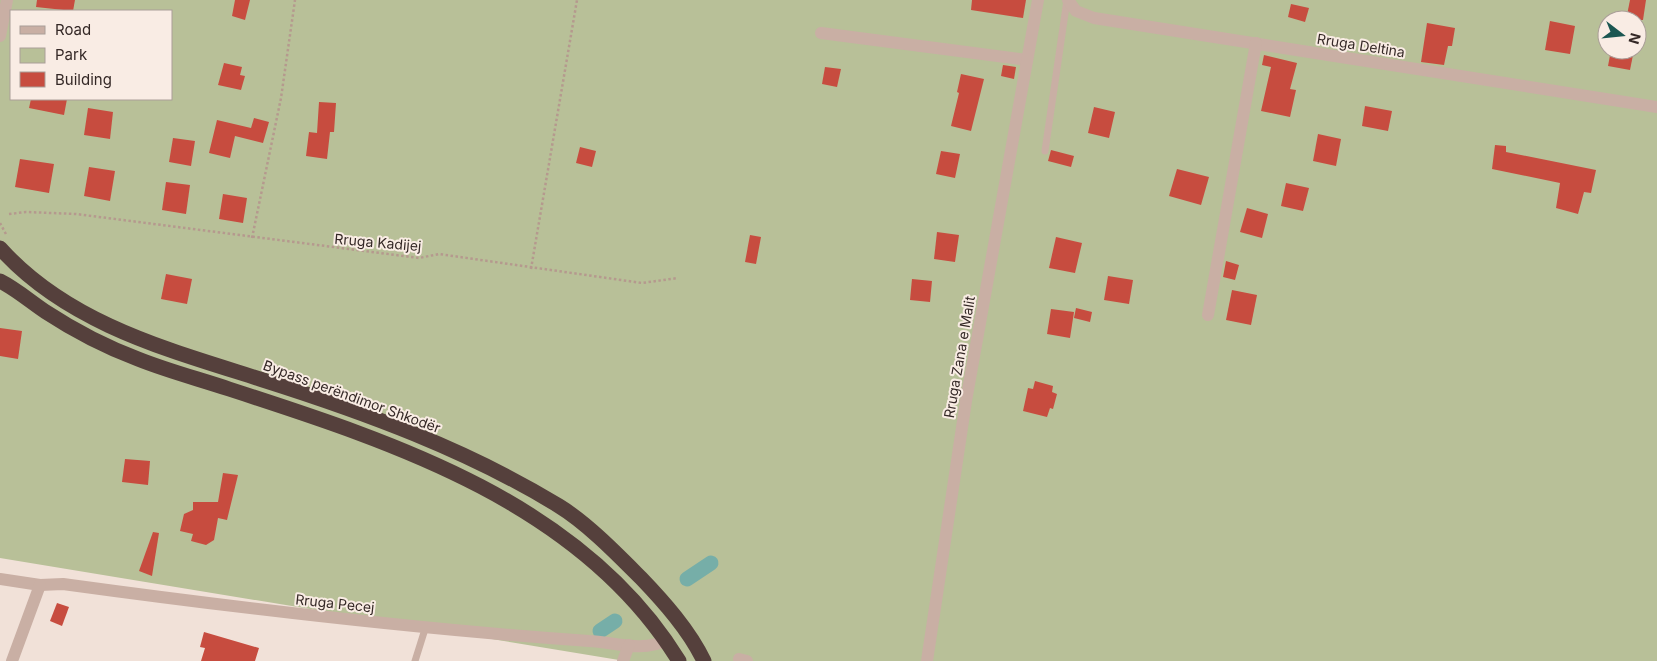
<svg xmlns="http://www.w3.org/2000/svg" width="1657" height="661" viewBox="0 0 1657 661" font-family="Inter,sans-serif">
<style>
.green{fill:#b8c098;fill-rule:evenodd}
.lines{fill:none;stroke-linecap:round;stroke-linejoin:round}
.canal{stroke:#76aea8;stroke-width:15}
.building{fill:#c74c3f}
.path{stroke:#b5998e;stroke-width:2.5;stroke-dasharray:2.5 2.5;stroke-linecap:butt}
.lane{stroke:#c9afa4;stroke-width:7}
.street{stroke:#c9afa4;stroke-width:12}
.highway{stroke:#55403c;stroke-width:15}
.labels{text-anchor:middle;dominant-baseline:central;stroke-width:4;stroke-linejoin:round;paint-order:stroke}
.street-label{font-size:14px;fill:#342826;stroke:#f9ece4}
</style>
<rect width="100%" height="100%" fill="#f1e1d8"/>
<!-- green -->
<path class="green" d="M0,0H1657V661H625L0,558ZM11,11H171V99H11ZM1607,20H1637V50H1607Z"/>
<g class="lines">
<!-- canal -->
<g class="canal">
<path d="M687,579L711,563"/>
<path d="M600,631L615,621"/>
</g>
</g>
<!-- building -->
<g class="building">
<path d="M37,0H75L73,11L36,7Z"/>
<path d="M235,0H250L245,20L232,16Z"/>
<path d="M972,0H1026L1023,18L971,10Z"/>
<path d="M1630,0H1646L1643,20H1626Z"/>
<path d="M1291,4L1309,8L1305,22L1288,17Z"/>
<path d="M1550,21L1575,26L1570,54L1545,50Z"/>
<path d="M1427,23L1455,28L1452,46H1448L1444,65L1421,62Z"/>
<path d="M1611,50H1634L1630,70L1608,66Z"/>
<path d="M1264,55L1297,63L1290,89L1296,90L1290,117L1261,111L1271,67L1262,65Z"/>
<path d="M224,63L242,67L240,75L245,76L241,90L218,85Z"/>
<path d="M1003,65L1016,67L1014,79L1001,76Z"/>
<path d="M825,67L841,69L837,87L822,84Z"/>
<path d="M961,74L984,79L971,131L951,126L959,93L957,92Z"/>
<path d="M31,99H67L64,115L29,108Z"/>
<path d="M319,102L336,103L334,132H330L327,159L306,156L309,132L317,133Z"/>
<path d="M1365,106L1392,111L1388,131L1362,126Z"/>
<path d="M1094,107L1115,112L1109,138L1088,133Z"/>
<path d="M88,108L113,112L110,139L84,135Z"/>
<path d="M254,118L269,122L263,143L235,136L230,158L209,153L217,120L251,128Z"/>
<path d="M1318,134L1341,139L1336,166L1313,161Z"/>
<path d="M173,138L195,141L191,166L169,162Z"/>
<path d="M1495,145L1506,146V152L1596,170L1591,193L1584,192L1578,214L1556,208L1560,183L1492,169Z"/>
<path d="M580,147L596,151L592,167L576,163Z"/>
<path d="M1051,150L1074,156L1071,167L1048,161Z"/>
<path d="M941,151L960,154L955,178L936,174Z"/>
<path d="M20,159L54,164L49,193L15,187Z"/>
<path d="M89,167L115,171L110,201L84,196Z"/>
<path d="M1177,169L1209,177L1201,205L1169,196Z"/>
<path d="M166,182L190,185L186,214L162,210Z"/>
<path d="M1286,183L1309,188L1303,211L1281,206Z"/>
<path d="M223,194L247,198L243,223L219,219Z"/>
<path d="M1247,208L1268,214L1262,238L1240,232Z"/>
<path d="M937,232L959,235L955,262L934,259Z"/>
<path d="M750,235L761,237L756,264L745,262Z"/>
<path d="M1056,237L1082,243L1075,273L1049,268Z"/>
<path d="M1226,261L1239,265L1235,280L1223,277Z"/>
<path d="M166,274L192,279L187,304L161,299Z"/>
<path d="M1108,276L1133,280L1129,304L1104,300Z"/>
<path d="M912,279L932,281L930,302L910,300Z"/>
<path d="M1232,290L1257,295L1251,325L1226,320Z"/>
<path d="M1076,308L1092,312L1090,322L1074,318Z"/>
<path d="M1051,309L1074,312L1070,338L1047,334Z"/>
<path d="M0,328L22,331L18,359L0,356Z"/>
<path d="M1035,381L1053,386L1052,392L1057,394L1053,409L1050,408L1047,417L1023,411L1028,388L1033,389Z"/>
<path d="M125,459L150,461L148,485L122,482Z"/>
<path d="M223,473L238,475L227,520L218,518L214,540L206,545L191,541L193,534L180,531L184,514L193,510V502H218Z"/>
<path d="M153,532L159,533L152,576L139,571Z"/>
<path d="M57,603L69,607L62,626L50,621Z"/>
<path d="M204,632L259,648L255,661H201L205,648L200,647Z"/>
</g>
<g class="lines">
<!-- path -->
<g class="path">
<path d="M9,214L26,212L76,214L419,258L439,254L642,283L678,278"/>
<path d="M0,223L7,236"/>
<path d="M252,238L281,98L295,0"/>
<path d="M531,269L577,0"/>
</g>
<!-- lane -->
<g class="lane">
<path d="M1045,151L1067,0"/>
<path d="M415,661L426,626"/>
</g>
<!-- street -->
<g class="street">
<path d="M1068,0L1076,11L1094,18L1657,107"/>
<path d="M821,33L1027,60"/>
<path d="M0,36L7,0"/>
<path d="M1208,315L1256,43"/>
<path d="M0,579L40,585L63,584C238,608 413,629 589,641C614,642 643,653 666,640"/>
<path d="M739,659L747,661"/>
<path d="M12,661L40,585"/>
<path d="M623,661L629,645"/>
<path d="M927,661L966,401L1038,0"/>
</g>
<!-- highway -->
<g class="highway">
<path d="M0,248C68,324 169,350 263,380C364,412 468,450 559,506C587,523 618,555 641,578C664,602 689,630 704,661"/>
<path d="M0,281C16,289 31,302 46,312C75,331 106,347 138,359C168,371 199,379 229,389C396,443 583,504 679,661"/>
</g>
</g>
<g class="labels">
<!-- street labels -->
<g class="street-label">
<text transform="translate(1361 45) rotate(9)">Rruga Deltina</text>
<text transform="translate(378 242) rotate(5)">Rruga Kadijej</text>
<text transform="translate(959 357) rotate(-80)">Rruga Zana e Malit</text>
<text transform="translate(352 396) rotate(20)">Bypass perëndimor Shkodër</text>
<text transform="translate(335 603) rotate(6)">Rruga Pecej</text>
</g>
</g>
<!-- legend -->
<rect x="10" y="10" width="162" height="90" fill="#f9ece4" stroke="#aa9e98"/>
<rect x="20" y="26" width="25" height="8" fill="#c9afa4" stroke="#aa9e98"/>
<text x="55" y="35" font-size="15" fill="#342826">Road</text>
<rect x="20" y="48" width="25" height="15" fill="#b8c098" stroke="#aa9e98"/>
<text x="55" y="60" font-size="15" fill="#342826">Park</text>
<rect x="20" y="72" width="25" height="15" fill="#c74c3f" stroke="#aa9e98"/>
<text x="55" y="85" font-size="15" fill="#342826">Building</text>
<!-- north arrow -->
<g transform="translate(1622 35) rotate(106)"><circle r="24" fill="#f9ece4" stroke="#aa9e98"/>
<path d="M0-4L9 19L0 12L-9 19Z" fill="#1b5651"/>
<text y="-8" font-size="14" font-weight="bold" text-anchor="middle" fill="#342826">N</text>
</g>
</svg>
